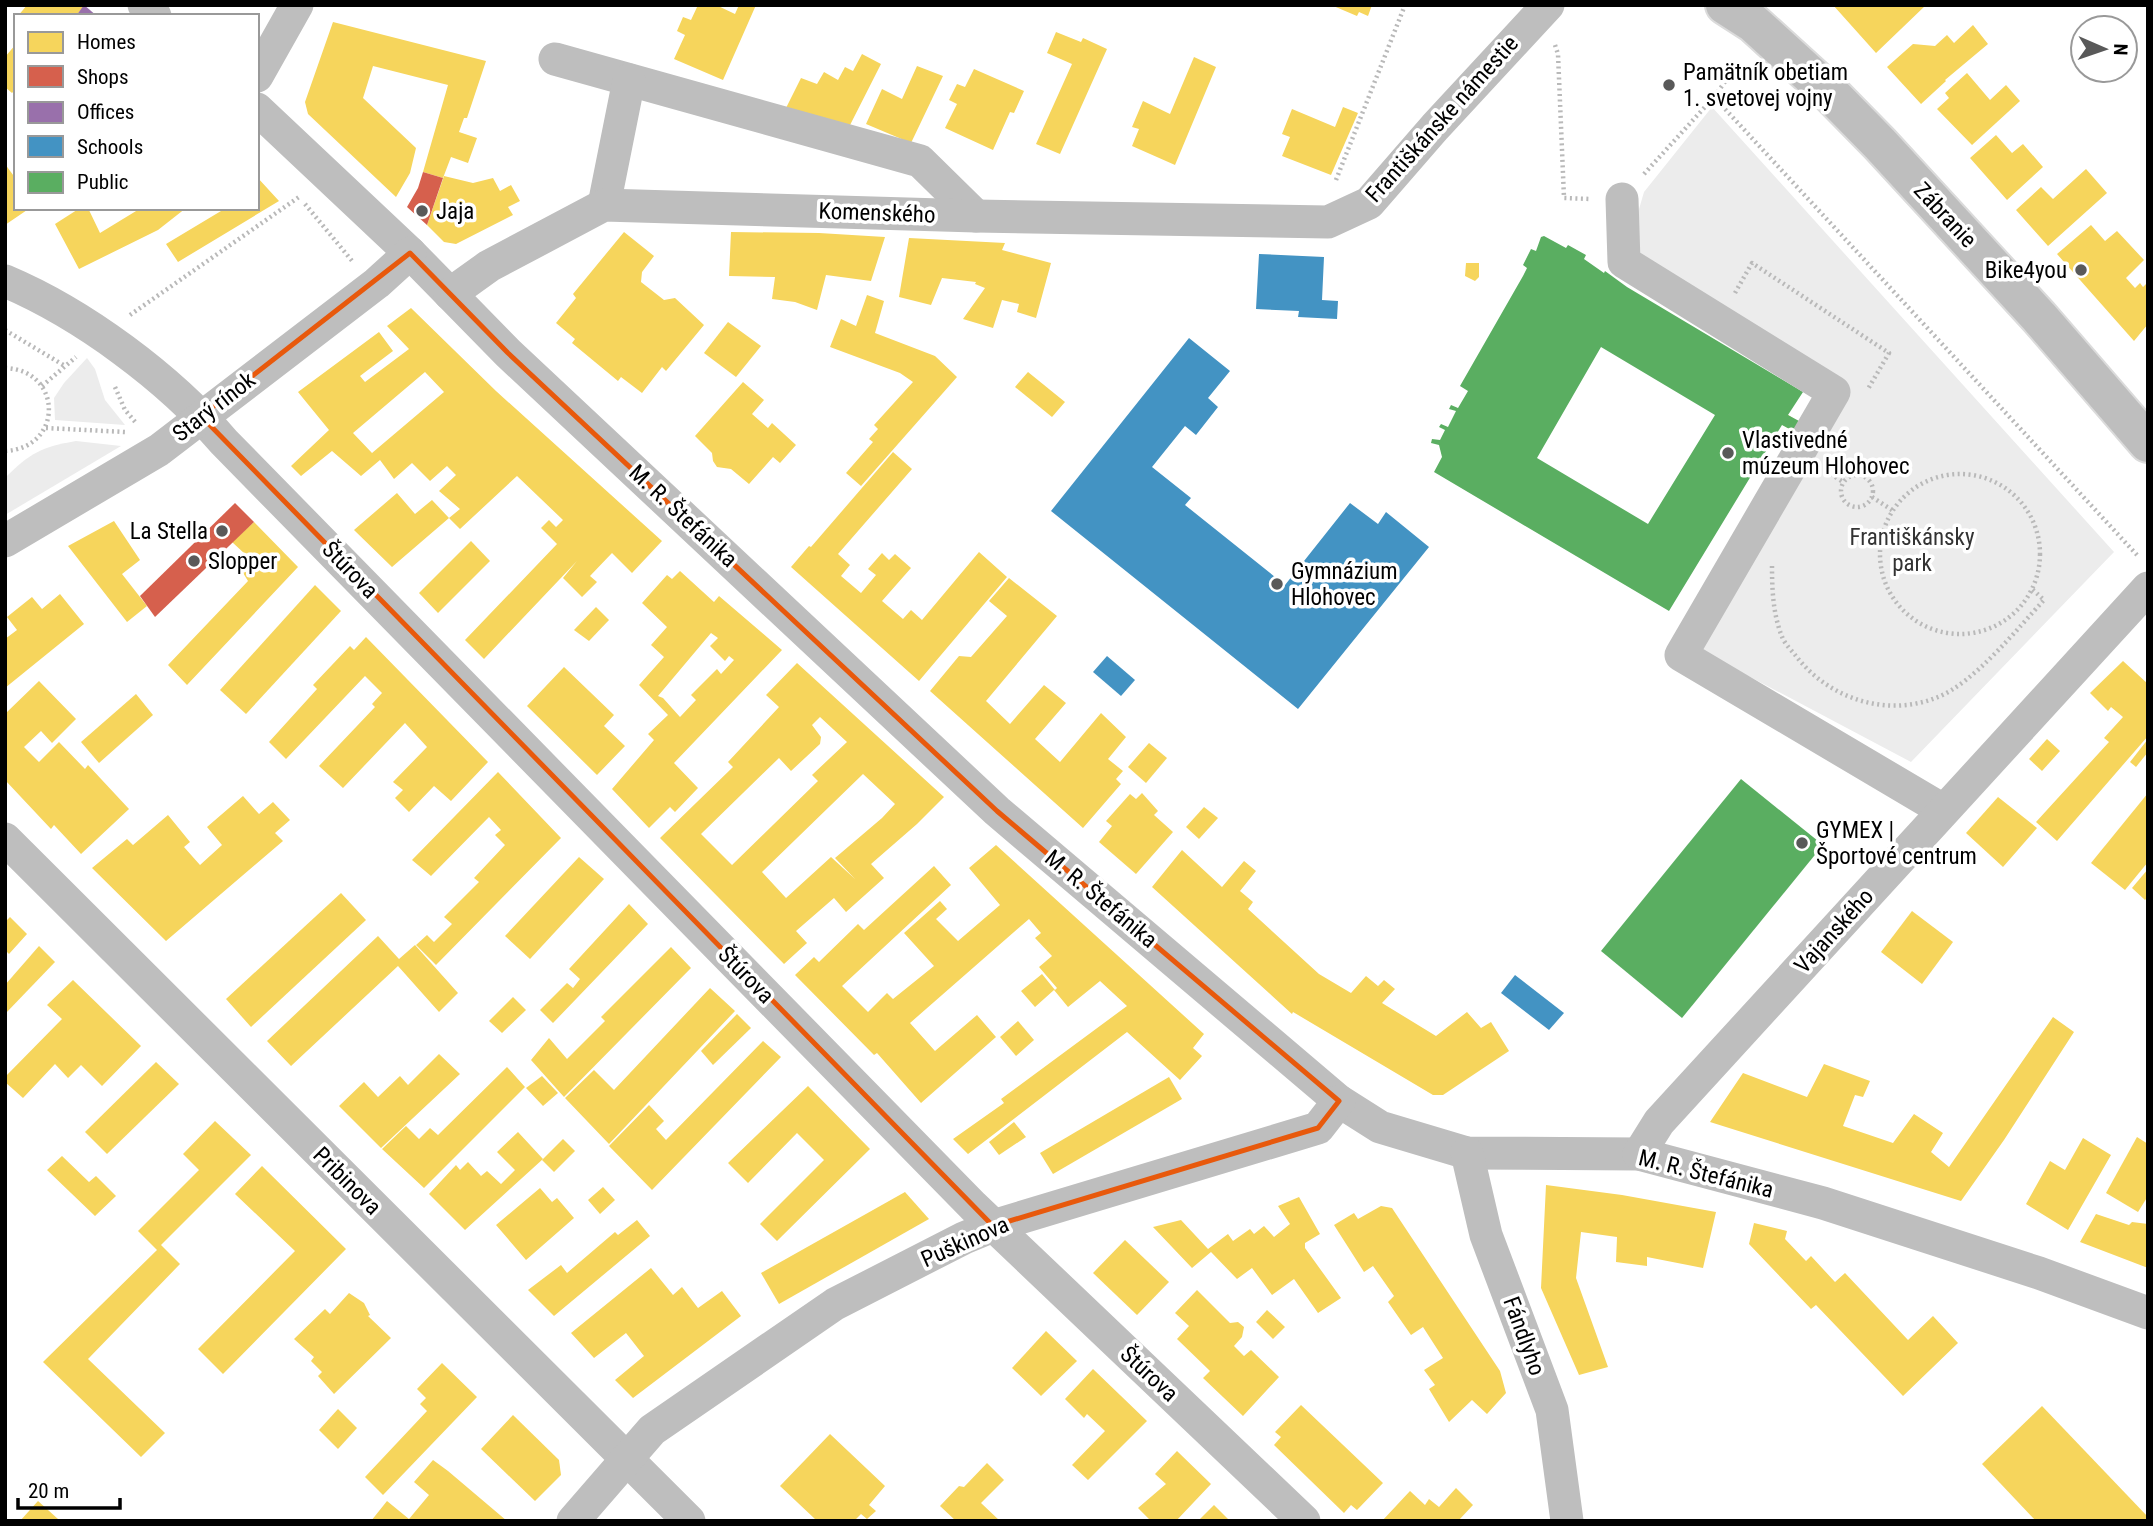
<svg xmlns="http://www.w3.org/2000/svg" width="2153" height="1526" viewBox="0 0 2153 1526" font-family="'Roboto Condensed',sans-serif">
<style>
.green{fill:#ececec}
.homes{fill:#f6d55c;fill-rule:evenodd}
.shops{fill:#d6604d}
.offices{fill:#9970ab}
.schools{fill:#4393c3}
.public{fill:#5aae61;fill-rule:evenodd}
.lines{fill:none;stroke-linecap:round;stroke-linejoin:round}
.major-casing{stroke:#dbdbdb;stroke-width:42}
.path{stroke:#b9b9b9;stroke-width:4.5;stroke-dasharray:2 3.5;stroke-linecap:butt}
.minor{stroke:#bebebe;stroke-width:33}
.major{stroke:#bebebe;stroke-width:38}
.marked{fill:none;stroke:#e8590c;stroke-width:5;stroke-linejoin:round}
.poi-dot{fill:#595959;stroke:#fff;stroke-width:2.5}
.labels{text-anchor:middle;dominant-baseline:central;stroke-width:7;stroke-linejoin:round;paint-order:stroke}
.poi-label{font-size:23px;fill:#000;stroke:#fff;text-anchor:start}
.street-label{font-size:23px;fill:#000;stroke:#fff}
.park-label{font-size:23px;fill:#333;stroke:#fff}
</style>
<rect width="100%" height="100%" fill="#fff"/>
<!-- green -->
<g class="green">
<path d="M1712,107L2114,552L1911,762L1688,644L1834,392L1634,268L1637,216L1644,192Z"/>
<path d="M87,358L95,369L105,400L125,425L55,420L54,398L64,383Z"/>
<path d="M76,441L121,446L5,515V478C30,453 41,447 76,441Z"/>
</g>
<!-- homes -->
<g class="homes">
<path d="M27,5H85L76,16H18Z"/>
<path d="M698,5H716L735,14L739,5H756L723,80L674,59L685,35L677,31L683,17L691,20Z"/>
<path d="M1331,5H1372L1368,16L1359,12L1357,16Z"/>
<path d="M1833,5L1892,6L1926,5L1876,53Z"/>
<path d="M333,22L486,61L467,118H464L459,132L477,138L468,163L451,157L443,178L423,172L448,85L373,66L363,98L416,148L410,173L396,197L308,114L305,102Z"/>
<path d="M1973,25L1988,44L1945,80L1946,81L1921,104L1887,67L1913,44L1935,46L1947,35L1954,43Z"/>
<path d="M1056,32L1081,42L1083,38L1107,49L1060,154L1036,144L1072,64L1047,53Z"/>
<path d="M16,44V89L12,93L5,87V57Z"/>
<path d="M862,54L881,64L847,131L786,108L801,78L817,84L824,72L838,80L845,67L853,71Z"/>
<path d="M1194,57L1216,67L1175,165L1132,146L1139,129L1132,127L1143,101L1170,114Z"/>
<path d="M917,66L943,76L911,143L866,124L882,89L902,99Z"/>
<path d="M974,69L1024,91L1014,113L1010,112L993,150L945,128L957,104L949,100L957,84L965,87Z"/>
<path d="M1967,73L1990,100L2006,85L2020,101L1972,145L1937,109L1949,98L1945,93Z"/>
<path d="M1343,107L1358,113L1331,175L1282,156L1290,137L1282,134L1292,109L1335,127Z"/>
<path d="M1996,135L2012,153L2023,144L2043,167L2007,200L1970,158Z"/>
<path d="M5,164L16,179V208H30L5,225Z"/>
<path d="M2086,169L2107,193L2048,246L2016,210L2041,187L2053,199Z"/>
<path d="M444,176L473,183L493,178L500,191L511,185L520,201L508,207L513,215L456,244L444,242L427,225Z"/>
<path d="M257,177L279,201L178,262L166,244L226,208H257Z"/>
<path d="M80,208H88L100,233L141,208H186L158,230L79,269L55,224Z"/>
<path d="M2091,225L2105,241L2117,231L2144,260L2126,278L2135,288L2140,283L2143,287L2148,282V324L2134,341L2057,254Z"/>
<path d="M624,232L654,256L642,272L641,282L664,300L675,298L704,325L666,371L662,367L642,393L621,377L618,381L572,343L575,339L556,323L576,298L573,294Z"/>
<path d="M731,232L819,233L885,237L871,281L826,275L817,310L795,302L772,299L775,277L729,276Z"/>
<path d="M909,238L1005,243L1002,250L1051,263L1036,318L1017,312L1019,304L1002,300L993,328L963,319L985,288L975,284L976,282L942,278L931,305L899,297Z"/>
<path d="M1466,263H1479V277L1475,281L1465,276Z"/>
<path d="M867,295L884,301L875,333L935,356L957,377L861,486L846,473L873,442L869,439L878,429L874,425L913,382L900,373L830,347L841,319L856,326Z"/>
<path d="M411,308L496,391L662,541L632,573L612,553L590,576L597,582L582,597L563,578L577,561L484,659L465,640L557,544L541,528L549,520L556,527L563,520L517,476L460,529L449,518L460,509L439,491L456,475L447,466L430,481L412,463L394,479L380,460L361,476L332,451L301,476L291,466L329,430L298,392L379,332L393,351L360,376L365,382L409,349L387,326ZM425,372L444,392L372,453L353,433Z"/>
<path d="M728,322L761,346L736,377L704,353Z"/>
<path d="M1028,372L1065,402L1052,417L1015,387Z"/>
<path d="M743,382L764,400L752,414L768,428L772,423L796,445L780,463L773,457L749,484L731,469L717,467L713,461L712,453L695,436Z"/>
<path d="M1788,415L1799,422L1793,431L1783,425Z"/>
<path d="M893,452L912,469L838,554L850,565L841,576L861,593L876,575L868,569L882,553L889,560L895,554L911,568L882,601L903,619L911,610L922,620L979,552L1007,577L919,681L791,567L809,546L811,547Z"/>
<path d="M397,493L415,514L432,500L449,518L392,567L354,530Z"/>
<path d="M114,521L140,560L122,574L147,606L127,622L68,546Z"/>
<path d="M254,522L298,567L187,685L168,665L248,581L237,563L245,554L232,542Z"/>
<path d="M471,541L490,561L438,613L419,593Z"/>
<path d="M680,571L714,602L719,596L782,650L674,763L698,788L675,812L670,807L649,828L612,789L654,740L648,734L668,715L639,685L664,657L651,645L667,627L642,603L667,575L672,579ZM711,633L718,638L710,646L725,661L729,656L734,660L721,674L717,669L691,695L696,700L680,717L663,698L658,696Z"/>
<path d="M1009,578L1057,616L986,701L1010,724L1044,685L1066,703L1035,739L1060,762L1101,713L1126,737L1108,759L1123,771L1116,779L1121,784L1083,828L930,691L959,656L971,657L1007,616L989,601Z"/>
<path d="M315,585L341,611L246,714L220,690Z"/>
<path d="M60,594L84,624L5,688V639L17,630L7,617L32,597L42,609Z"/>
<path d="M596,607L609,620L589,641L574,630Z"/>
<path d="M366,637L488,762L451,801L434,786L409,812L395,798L403,790L393,782L427,747L405,723L343,788L319,766L375,707L372,704L382,693L365,676L286,759L269,742L317,689L313,685L350,646L354,650Z"/>
<path d="M2123,661L2148,684V736L2057,841L2036,822L2109,742L2104,738L2123,717L2111,707L2108,711L2090,693Z"/>
<path d="M797,663L944,797L917,824L871,864L884,878L846,912L834,898L796,931L807,943L784,964L660,838L733,767L728,762L779,707L766,695ZM820,717L847,742L812,775L818,781L732,865L701,834L779,758L791,771L820,744L821,737L812,725ZM863,774L895,804L882,818L835,858L855,879L831,857L786,898L762,872Z"/>
<path d="M564,667L614,715L604,726L625,746L597,775L527,706Z"/>
<path d="M39,681L76,719L52,743L41,731L24,747L39,762L59,742L85,769L88,765L129,809L81,854L54,825L51,829L5,780V714Z"/>
<path d="M136,694L153,715L99,763L81,742Z"/>
<path d="M2047,739L2060,751L2042,771L2029,759Z"/>
<path d="M2148,739V752L2136,767L2130,762Z"/>
<path d="M1149,743L1167,758L1146,783L1128,767Z"/>
<path d="M498,772L561,838L436,965L416,945L427,935L434,942L452,924L444,917L479,882L474,878L505,845L495,835L501,830L489,817L431,876L412,860Z"/>
<path d="M1142,793L1158,811L1154,815L1173,832L1136,874L1099,842L1112,826L1106,821L1130,794L1136,799Z"/>
<path d="M2148,793V862L2125,890L2091,863Z"/>
<path d="M243,796L259,814L273,802L290,820L275,833L283,841L166,941L92,868L127,839L133,845L168,815L190,842L184,847L200,865L222,845L207,827Z"/>
<path d="M1998,797L2037,828L2003,867L1966,833Z"/>
<path d="M1204,807L1218,818L1199,839L1186,827Z"/>
<path d="M996,845L1204,1034L1193,1048L1202,1056L1180,1080L1127,1032L968,1154L953,1139L1004,1103L1001,1099L1127,1006L1100,981L1068,1007L1054,990L1035,1007L1021,991L1042,974L1055,990L1057,988L1039,967L1052,956L1035,938L1041,933L1029,919L910,1023L935,1051L977,1015L996,1037L921,1103L877,1053L874,1055L795,975L814,957L819,962L858,924L864,930L934,866L951,885L842,986L868,1012L887,993L893,999L934,966L904,933L940,901L947,909L936,919L958,941L1000,905L969,868Z"/>
<path d="M1182,850L1222,887L1244,861L1256,871L1240,891L1253,902L1248,909L1319,974L1351,993L1366,976L1378,986L1384,980L1395,989L1382,1003L1436,1036L1467,1012L1481,1028L1491,1022L1509,1051L1443,1095H1433L1293,1012L1292,1014L1152,887Z"/>
<path d="M579,857L604,879L530,959L505,936Z"/>
<path d="M2148,869V897L2145,900L2132,888Z"/>
<path d="M341,893L366,920L251,1027L226,999Z"/>
<path d="M629,904L648,924L553,1023L540,1010L567,983L573,988L580,979L569,969Z"/>
<path d="M1912,911L1953,942L1922,984L1881,952Z"/>
<path d="M10,917L27,934L9,954L7,952L5,953V922Z"/>
<path d="M378,936L399,959L415,945L458,993L439,1012L398,966L291,1066L267,1041Z"/>
<path d="M39,946L55,962L5,1014V985Z"/>
<path d="M671,947L691,968L564,1097L531,1060L549,1038L567,1059L605,1021L601,1017Z"/>
<path d="M73,980L141,1046L102,1086L81,1065L68,1078L55,1064L23,1098L5,1082V1077L62,1019L47,1005Z"/>
<path d="M710,988L735,1011L609,1144L565,1098L594,1070L614,1090Z"/>
<path d="M513,997L526,1010L502,1033L489,1021Z"/>
<path d="M737,1014L751,1028L713,1065L701,1051Z"/>
<path d="M2053,1017L2074,1032L2004,1140L1961,1201L1710,1122L1743,1073L1807,1097L1824,1064L1870,1081L1863,1097L1855,1095L1843,1126L1893,1143L1914,1114L1943,1133L1931,1152L1949,1167Z"/>
<path d="M1018,1021L1034,1040L1016,1056L1000,1037Z"/>
<path d="M763,1041L781,1057L652,1190L609,1146L649,1105L664,1121L656,1129L666,1140Z"/>
<path d="M439,1054L460,1074L381,1148L339,1106L364,1082L378,1097L400,1076L408,1085Z"/>
<path d="M156,1062L179,1084L107,1154L85,1132Z"/>
<path d="M507,1067L525,1087L424,1188L382,1149L406,1126L419,1139L430,1128L438,1135Z"/>
<path d="M542,1076L558,1093L543,1106L526,1088Z"/>
<path d="M1169,1077L1182,1099L1053,1174L1040,1153Z"/>
<path d="M808,1086L870,1149L777,1241L760,1224L824,1160L797,1133L748,1183L728,1163Z"/>
<path d="M215,1121L251,1155L161,1245L180,1264L88,1359L165,1433L141,1457L43,1362L157,1250L138,1231L199,1170L183,1154Z"/>
<path d="M1014,1122L1026,1137L999,1155L989,1142Z"/>
<path d="M518,1132L543,1159L465,1230L429,1194L456,1165L460,1170L468,1162L481,1176L487,1171L501,1184L515,1170L497,1152Z"/>
<path d="M2137,1137L2148,1144V1196L2138,1212L2106,1193Z"/>
<path d="M2083,1138L2111,1155L2068,1230L2026,1204L2050,1161L2065,1170Z"/>
<path d="M563,1139L575,1151L554,1172L542,1160Z"/>
<path d="M62,1156L89,1182L96,1176L116,1196L95,1216L47,1170Z"/>
<path d="M262,1166L346,1249L223,1374L198,1349L295,1251L235,1194Z"/>
<path d="M1546,1185L1622,1195L1716,1212L1703,1268L1647,1257V1266L1616,1262L1617,1237L1581,1232L1576,1278L1608,1367L1579,1375L1541,1288Z"/>
<path d="M603,1187L615,1200L600,1214L588,1200Z"/>
<path d="M540,1188L552,1202L557,1198L574,1218L526,1260L496,1225Z"/>
<path d="M905,1192L929,1219L779,1304L761,1273Z"/>
<path d="M1299,1197L1320,1234L1305,1243V1248L1341,1298L1318,1313L1294,1279L1272,1295L1252,1268L1237,1279L1211,1252L1192,1268L1153,1227L1181,1220L1208,1249L1228,1234L1233,1241L1250,1229L1254,1234L1264,1226L1274,1237L1290,1224L1278,1206Z"/>
<path d="M1381,1206L1392,1208L1500,1371L1506,1393L1487,1414L1472,1400L1449,1422L1429,1389L1435,1385L1424,1370L1443,1358L1423,1327L1411,1335L1388,1302L1394,1296L1373,1266L1364,1272L1334,1225L1354,1213L1358,1219Z"/>
<path d="M2096,1214L2129,1225L2132,1222L2148,1224V1268L2080,1242Z"/>
<path d="M637,1220L650,1236L554,1316L528,1290L561,1265L567,1273L615,1232L618,1235Z"/>
<path d="M1754,1223L1787,1231L1785,1239L1806,1261L1811,1256L1835,1282L1845,1273L1908,1340L1933,1316L1958,1343L1903,1396L1816,1305L1811,1309L1749,1244Z"/>
<path d="M1125,1240L1169,1282L1137,1315L1093,1273Z"/>
<path d="M651,1268L673,1295L682,1287L698,1308L722,1291L741,1316L633,1398L615,1380L644,1356L626,1333L594,1358L571,1333Z"/>
<path d="M1197,1290L1230,1323L1238,1322L1244,1327L1242,1337L1234,1346L1244,1356L1251,1350L1279,1377L1243,1416L1203,1378L1210,1371L1177,1339L1189,1326L1175,1313Z"/>
<path d="M349,1293L364,1303L370,1315L368,1316L391,1338L334,1394L318,1376L322,1372L311,1361L314,1357L294,1339L325,1309L330,1314Z"/>
<path d="M1267,1310L1285,1327L1273,1339L1256,1322Z"/>
<path d="M1046,1331L1077,1361L1041,1396L1012,1368Z"/>
<path d="M442,1363L477,1397L383,1495L365,1477L427,1411L420,1404L426,1398L417,1389Z"/>
<path d="M1093,1369L1147,1421L1088,1480L1072,1465L1105,1431L1087,1414L1084,1418L1065,1399Z"/>
<path d="M1301,1405L1383,1483L1357,1510L1351,1505L1344,1513L1274,1445L1281,1437L1275,1432Z"/>
<path d="M2042,1406L2148,1517V1521H2036L1982,1464Z"/>
<path d="M338,1409L357,1428L338,1449L319,1430Z"/>
<path d="M513,1415L559,1460L561,1475L535,1501L481,1449Z"/>
<path d="M830,1434L885,1486L869,1505L876,1511L867,1519L861,1514L854,1521H813L815,1519L780,1486Z"/>
<path d="M1177,1451L1211,1484L1176,1521H1151L1138,1508L1166,1484L1155,1474Z"/>
<path d="M433,1460L448,1471L507,1521H371L387,1501L409,1519L429,1495L414,1482Z"/>
<path d="M987,1463L1004,1480L981,1503L1000,1521H956L940,1506L959,1486L964,1487Z"/>
<path d="M1456,1488L1473,1505L1458,1521H1382L1410,1491L1425,1505L1429,1499L1439,1507Z"/>
<path d="M38,1501L58,1519L57,1521H20Z"/>
<path d="M1214,1505L1230,1521H1198Z"/>
</g>
<!-- shops -->
<g class="shops">
<path d="M423,172L443,178L427,225L407,207L418,188Z"/>
<path d="M235,503L254,522L155,617L140,596Z"/>
</g>
<!-- offices -->
<path class="offices" d="M84,5L97,16H76Z"/>
<!-- schools -->
<g class="schools">
<path d="M1259,254L1324,257L1322,300L1338,301L1337,319L1298,317L1299,311L1256,309Z"/>
<path d="M1189,338L1230,371L1208,398L1218,407L1196,435L1185,426L1152,467L1191,498L1185,505L1285,585L1350,503L1378,524L1386,512L1429,547L1298,709L1051,511Z"/>
<path d="M1107,656L1135,680L1121,696L1093,672Z"/>
<path d="M1515,975L1564,1013L1549,1030L1501,993Z"/>
</g>
<!-- public -->
<g class="public">
<path d="M1544,236L1566,248L1568,245L1586,255L1584,259L1604,273L1605,271L1627,287L1803,392L1788,415L1799,421L1793,431L1782,425L1669,611L1434,472L1442,457L1439,445L1431,443L1432,439L1440,440L1445,430L1439,427L1441,424L1448,427L1456,411L1449,409L1451,405L1458,408L1468,391L1460,386L1523,276L1527,268L1523,265L1531,249L1536,251L1541,237ZM1601,347L1715,415L1648,524L1537,458Z"/>
<path d="M1741,779L1823,845L1682,1018L1601,951Z"/>
</g>
<g class="lines">
<!-- major casing -->
<g class="major-casing">
<path id="major" d="M1725,5L1753,23L1830,93L1880,144L2039,317L2148,443"/>
</g>
<!-- path -->
<g class="path">
<path d="M1555,45L1558,54L1564,198L1591,199"/>
<path d="M1714,97L2137,555"/>
<path d="M1644,174L1714,97L1740,61"/>
<path d="M1336,180L1405,5"/>
<path d="M305,204L353,262"/>
<path d="M1735,293L1752,263L1889,353L1868,389"/>
<path d="M130,315L299,197"/>
<path d="M5,330L65,366"/>
<path d="M5,368C63,370 64,448 5,451"/>
<path d="M42,386L76,357"/>
<path d="M115,387L125,410L137,424"/>
<path d="M46,428L125,432"/>
<path d="M1826,471L1843,482"/>
<circle cx="1960" cy="554" r="80"/>
<circle cx="1857" cy="491" r="16"/>
<path d="M1872,497L1892,510"/>
<path d="M1772,566C1772,590 1773,616 1783,639C1786,645 1792,651 1796,656C1829,699 1887,718 1938,697C1975,682 2017,629 2044,600L2032,589"/>
</g>
<!-- minor -->
<g class="minor">
<path d="M144,5L155,16"/>
<path d="M555,59L920,161L976,216"/>
<path d="M257,76L297,5"/>
<path d="M257,109L410,253L508,353L997,811L1339,1101L1380,1127L1467,1153L1639,1154L1823,1203L2039,1273L2148,1313"/>
<path d="M1622,199L1624,262L1834,392L1681,655L1943,810"/>
<path d="M604,205L629,80"/>
<path d="M5,281C83,314 169,378 224,442L973,1206L1304,1521"/>
<path d="M450,294L489,266L604,205L976,216L1328,222L1369,203L1435,127L1548,5"/>
<path d="M5,541L159,450L377,283L410,253"/>
<path d="M5,839L689,1521"/>
<path d="M1467,1153L1486,1235L1552,1410L1567,1521"/>
<path d="M1639,1154L1659,1122L2148,588"/>
<path d="M573,1521L652,1430L835,1304L964,1238L993,1226L1318,1128L1339,1101"/>
</g>
<!-- major -->
<use href="#major" class="major"/>
</g>
<!-- marked area -->
<path class="marked" d="M410,253L508,353L997,811L1339,1101L1318,1128L993,1226L201,416Z"/>
<!-- markers -->
<g class="poi-dot">
<circle cx="1669" cy="85" r="7"/>
<circle cx="422" cy="211" r="7"/>
<circle cx="2081" cy="270" r="7"/>
<circle cx="1728" cy="453" r="7"/>
<circle cx="222" cy="531" r="7"/>
<circle cx="194" cy="561" r="7"/>
<circle cx="1277" cy="584" r="7"/>
<circle cx="1802" cy="843" r="7"/>
</g>
<g class="labels">
<!-- poi labels -->
<g class="poi-label">
<text x="1683" y="72">Pamätník obetiam<tspan x="1683" dy="26">1. svetovej vojny</tspan></text>
<text x="436" y="211">Jaja</text>
<text x="2067" y="270" text-anchor="end">Bike4you</text>
<text x="1742" y="440">Vlastivedné<tspan x="1742" dy="26">múzeum Hlohovec</tspan></text>
<text x="208" y="531" text-anchor="end">La Stella</text>
<text x="208" y="561">Slopper</text>
<text x="1291" y="571">Gymnázium<tspan x="1291" dy="26">Hlohovec</tspan></text>
<text x="1816" y="830">GYMEX |<tspan x="1816" dy="26">Športové centrum</tspan></text>
</g>
<!-- street labels -->
<g class="street-label">
<text transform="translate(1442 119) rotate(-48)">Františkánske námestie</text>
<text transform="translate(877 213) rotate(2)">Komenského</text>
<text transform="translate(1945 215) rotate(47)">Zábranie</text>
<text transform="translate(214 407) rotate(-38)">Starý rínok</text>
<text transform="translate(683 516) rotate(43)">M. R. Štefánika</text>
<text transform="translate(350 570) rotate(46)">Štúrova</text>
<text transform="translate(1101 899) rotate(40)">M. R. Štefánika</text>
<text transform="translate(1834 931) rotate(-48)">Vajanského</text>
<text transform="translate(746 975) rotate(46)">Štúrova</text>
<text transform="translate(1706 1174) rotate(14)">M. R. Štefánika</text>
<text transform="translate(347 1181) rotate(45)">Pribinova</text>
<text transform="translate(965 1242) rotate(-24)">Puškinova</text>
<text transform="translate(1524 1336) rotate(70)">Fándlyho</text>
<text transform="translate(1149 1374) rotate(43)">Štúrova</text>
</g>
<!-- park labels -->
<g class="park-label">
<text x="1912" y="537">Františkánsky<tspan x="1912" dy="26">park</tspan></text>
</g>
</g>
<!-- border -->
<rect width="2153" height="1526" fill="none" stroke="#000000" stroke-width="14"/>
<!-- legend -->
<rect x="14" y="14" width="245" height="196" fill="#ffffff" stroke="#999999" stroke-width="2"/>
<rect x="28" y="32" width="35" height="21" fill="#f6d55c" stroke="#999999" stroke-width="2"/>
<text x="77" y="49" font-size="21" fill="#000000">Homes</text>
<rect x="28" y="66" width="35" height="21" fill="#d6604d" stroke="#999999" stroke-width="2"/>
<text x="77" y="84" font-size="21" fill="#000000">Shops</text>
<rect x="28" y="102" width="35" height="21" fill="#9970ab" stroke="#999999" stroke-width="2"/>
<text x="77" y="119" font-size="21" fill="#000000">Offices</text>
<rect x="28" y="136" width="35" height="21" fill="#4393c3" stroke="#999999" stroke-width="2"/>
<text x="77" y="154" font-size="21" fill="#000000">Schools</text>
<rect x="28" y="172" width="35" height="21" fill="#5aae61" stroke="#999999" stroke-width="2"/>
<text x="77" y="189" font-size="21" fill="#000000">Public</text>
<!-- north arrow -->
<g transform="translate(2104 49) rotate(92)"><circle r="33" fill="#ffffff" stroke="#999999" stroke-width="2"/>
<path d="M0-5L12 26L0 18L-12 26Z" fill="#595959"/>
<text y="-10" font-size="19" font-weight="bold" text-anchor="middle" fill="#000000">N</text>
</g>
<!-- scale -->
<path d="M18 1498v10h102v-10" fill="none" stroke="#000000" stroke-width="3.5"/>
<text x="28" y="1498" font-size="21" fill="#000000" stroke="#ffffff" stroke-width="5" paint-order="stroke">20 m</text>
</svg>
